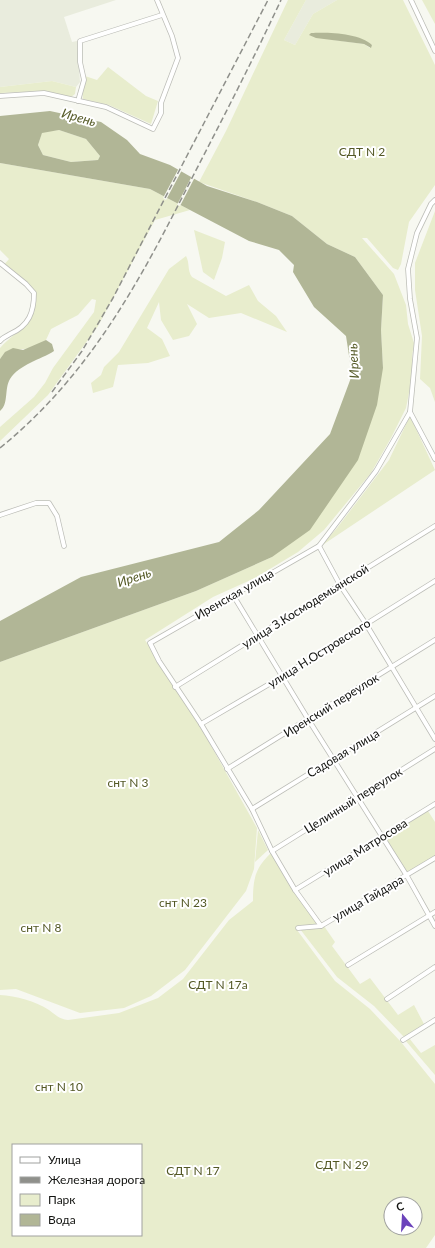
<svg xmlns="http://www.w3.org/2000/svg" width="435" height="1248" viewBox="0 0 435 1248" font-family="Lato,sans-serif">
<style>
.built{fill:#e9ecdd}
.green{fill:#e8edcd;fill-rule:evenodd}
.water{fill:#b1b696;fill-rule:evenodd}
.pier{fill:#f7f8f1}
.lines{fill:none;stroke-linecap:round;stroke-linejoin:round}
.minor-casing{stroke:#bcbdb7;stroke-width:5.5}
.minor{stroke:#fff;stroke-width:4}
.rail{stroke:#8f908b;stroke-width:1.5;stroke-dasharray:6 3;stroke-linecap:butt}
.labels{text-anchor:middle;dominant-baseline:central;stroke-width:4;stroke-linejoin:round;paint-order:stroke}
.park-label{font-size:12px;fill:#535825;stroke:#fff}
.street-label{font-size:12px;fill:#121310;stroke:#fff}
.water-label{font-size:13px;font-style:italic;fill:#575c29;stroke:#fff}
</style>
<rect width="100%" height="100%" fill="#f7f8f1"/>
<!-- built -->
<g class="built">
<path d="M0,0H116L64,17L72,42L77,41L80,82L76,87L52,81L0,87Z"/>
<path d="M306,0H337L313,14L295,45L284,40Z"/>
</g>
<!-- green -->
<g class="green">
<path d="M288,0H306L284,40L295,45L313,14L337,0H403L435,65V185L409,222L401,264L398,270L393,268L367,238H362L394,274L406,305L408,324L414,343L412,357L413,373L406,408L391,438L371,473L324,530L298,552L255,578L213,597L145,640L200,726L257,828L254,869L246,891L185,970L151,996L124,1008L80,1013L16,989L0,990V662L196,591L272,557L383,368L381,330L383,295L355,257L327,244L292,216L257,202L199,182L226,131ZM335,34L347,36L372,45L370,48L364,44L334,40Z"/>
<path d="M422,0H435V24Z"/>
<path d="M108,67L146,96L158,101L151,124L109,105L83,99C81,91 87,84 85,76L97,80Z"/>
<path d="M52,81L76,87L75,94L71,97L45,91L0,93V87Z"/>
<path d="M59,130L86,139L100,156L98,160L71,162L43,155L38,145L42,132Z"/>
<path d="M0,163L150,189L190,210L155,220L98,326L48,395L0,441V427L34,397L45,383L53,368L94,312L96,300L92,299L78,315L51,329L46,340C40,343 35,347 29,348C15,352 11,344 0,359V348C20,326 36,327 35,292L3,266L9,259L0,250Z"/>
<path d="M435,211V402L430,388L420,379L422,336L415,290V263Z"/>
<path d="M194,230L225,242L222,258L214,280L203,272Z"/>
<path d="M186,256C190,263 187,270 192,277L226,296L249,285L258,301L276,316L287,332L241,313L209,318L187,304L197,324L189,336L173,340L161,320L159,302L147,328L162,339L170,356L148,363L118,365L113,387L93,393L91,383L101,375L104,367L119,352L169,269Z"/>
<path d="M410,416L435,470L321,546L337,528L389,460Z"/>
<path d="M428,811L435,822V857L407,874L383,837Z"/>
<path d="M258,830L268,850L255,862Z"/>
<path d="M271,853L294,892L317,924L296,927L297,930L335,981L370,1009L401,1042L435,1084V1235L426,1248H0V995C16,996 35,1001 49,1010C56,1015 59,1019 68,1020L119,1013L158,998L183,979L229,920L253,901C253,879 255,868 271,853ZM13,1145H141V1235H13ZM391,1204H415V1228H391Z"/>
<path d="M324,926L335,942L332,946L360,984L370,978L398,1015L414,1005L424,1024L404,1037L374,1006L337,977L300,929Z"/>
<path d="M409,1038L421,1053L435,1045V1075L405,1040Z"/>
</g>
<!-- water -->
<g class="water">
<path d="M311,33C327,32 360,33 372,45L371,48L364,44L316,38L309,35Z"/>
<path d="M50,111L101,122L127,140L140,154L170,165L207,186L257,202L292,216L327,244L355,257L383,295L381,330L383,368L377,405L358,460L310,530L272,557L196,591L0,662V621L81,577L219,542L259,510L330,434L352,375L346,336L314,307L293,272L294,265L279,250L249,241L150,189L0,163V116ZM59,130L86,139L100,156L98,160L71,162L43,155L38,145L42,133Z"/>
<path d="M46,340L52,344L54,351C40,360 20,364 10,379C4,389 9,404 0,411V359L5,352L13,348L23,350Z"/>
</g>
<!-- pier -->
<g class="pier">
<path d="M179,168L182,170L166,200L163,198Z"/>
<path d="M192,176L195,177L180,206L177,205Z"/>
</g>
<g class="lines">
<!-- minor casing -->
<g class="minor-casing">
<g id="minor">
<path d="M411,0L435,51"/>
<path d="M0,96L44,93L106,107L153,129L161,113V103L178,58L172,36L157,0"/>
<path d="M78,101L84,80L80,62V41L162,15"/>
<path d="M0,263L26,284L34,293C34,312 29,326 10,334C6,337 3,337 0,341"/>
<path d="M410,412L435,459"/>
<path d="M0,515L36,503H49L57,516L64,546"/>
<path d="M319,546L340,585L366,624L435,739"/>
<path d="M233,595L308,719L407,876L435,926"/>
<path d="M175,687L435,526"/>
<path d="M201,724L283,676L435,581"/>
<path d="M227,769L435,640"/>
<path d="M252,809L435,696"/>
<path d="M272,851L435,749"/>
<path d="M295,890L435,804"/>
<path d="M321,926L295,890L272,851L252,809L201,724L159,661L150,643L319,546L376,471L410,412L417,338L410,299L408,269L417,233L431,204L435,200"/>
<path d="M298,928L321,926L435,858"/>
<path d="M348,965L435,912"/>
<path d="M387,999L435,967"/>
<path d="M403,1040L435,1020"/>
</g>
</g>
<!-- minor -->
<use href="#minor" class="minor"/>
<!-- rail -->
<g class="rail">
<path d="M52,392L82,351L113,298L268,0"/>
<path d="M0,448C91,374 141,279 193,176C223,118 253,60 281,0"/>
</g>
</g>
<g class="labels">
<!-- park labels -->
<g class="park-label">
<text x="362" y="151">СДТ N 2</text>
<text x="128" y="782">снт N 3</text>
<text x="183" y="902">снт N 23</text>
<text x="41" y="927">снт N 8</text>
<text x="218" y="984">СДТ N 17а</text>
<text x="59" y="1086">снт N 10</text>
<text x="342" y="1164">СДТ N 29</text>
<text x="193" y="1170">СДТ N 17</text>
</g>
<!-- street labels -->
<g class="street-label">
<text transform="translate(234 594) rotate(-30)">Иренская улица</text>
<text transform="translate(305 606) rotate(-32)">улица З.Космодемьянской</text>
<text transform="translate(319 653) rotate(-32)">улица Н.Островского</text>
<text transform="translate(331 705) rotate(-32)">Иренский переулок</text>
<text transform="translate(343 753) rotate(-31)">Садовая улица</text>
<text transform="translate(353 800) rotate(-32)">Целинный переулок</text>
<text transform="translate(365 847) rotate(-32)">улица Матросова</text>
<text transform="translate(368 898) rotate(-30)">улица Гайдара</text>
</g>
<!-- water labels -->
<g class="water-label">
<text transform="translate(79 117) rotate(16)">Ирень</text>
<text transform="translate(353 361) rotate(-93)">Ирень</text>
<text transform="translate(134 577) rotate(-18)">Ирень</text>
</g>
</g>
<!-- legend -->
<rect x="12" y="1144" width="130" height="92" fill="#ffffff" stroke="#a0a19f"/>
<rect x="20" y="1157" width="20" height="6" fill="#ffffff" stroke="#a0a19f"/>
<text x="48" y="1164" font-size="12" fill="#121310">Улица</text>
<rect x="20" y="1177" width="20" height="6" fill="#8f908b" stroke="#a0a19f"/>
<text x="48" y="1184" font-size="12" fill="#121310">Железная дорога</text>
<rect x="20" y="1194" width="20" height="12" fill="#e8edcd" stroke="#a0a19f"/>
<text x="48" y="1204" font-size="12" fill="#121310">Парк</text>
<rect x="20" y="1214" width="20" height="12" fill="#b1b696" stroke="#a0a19f"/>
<text x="48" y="1224" font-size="12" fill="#121310">Вода</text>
<!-- north arrow -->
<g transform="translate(403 1216) rotate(342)"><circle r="19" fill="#ffffff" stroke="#a0a19f"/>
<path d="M0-3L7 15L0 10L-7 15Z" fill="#6b43bb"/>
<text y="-6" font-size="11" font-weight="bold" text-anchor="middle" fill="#121310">С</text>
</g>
</svg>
